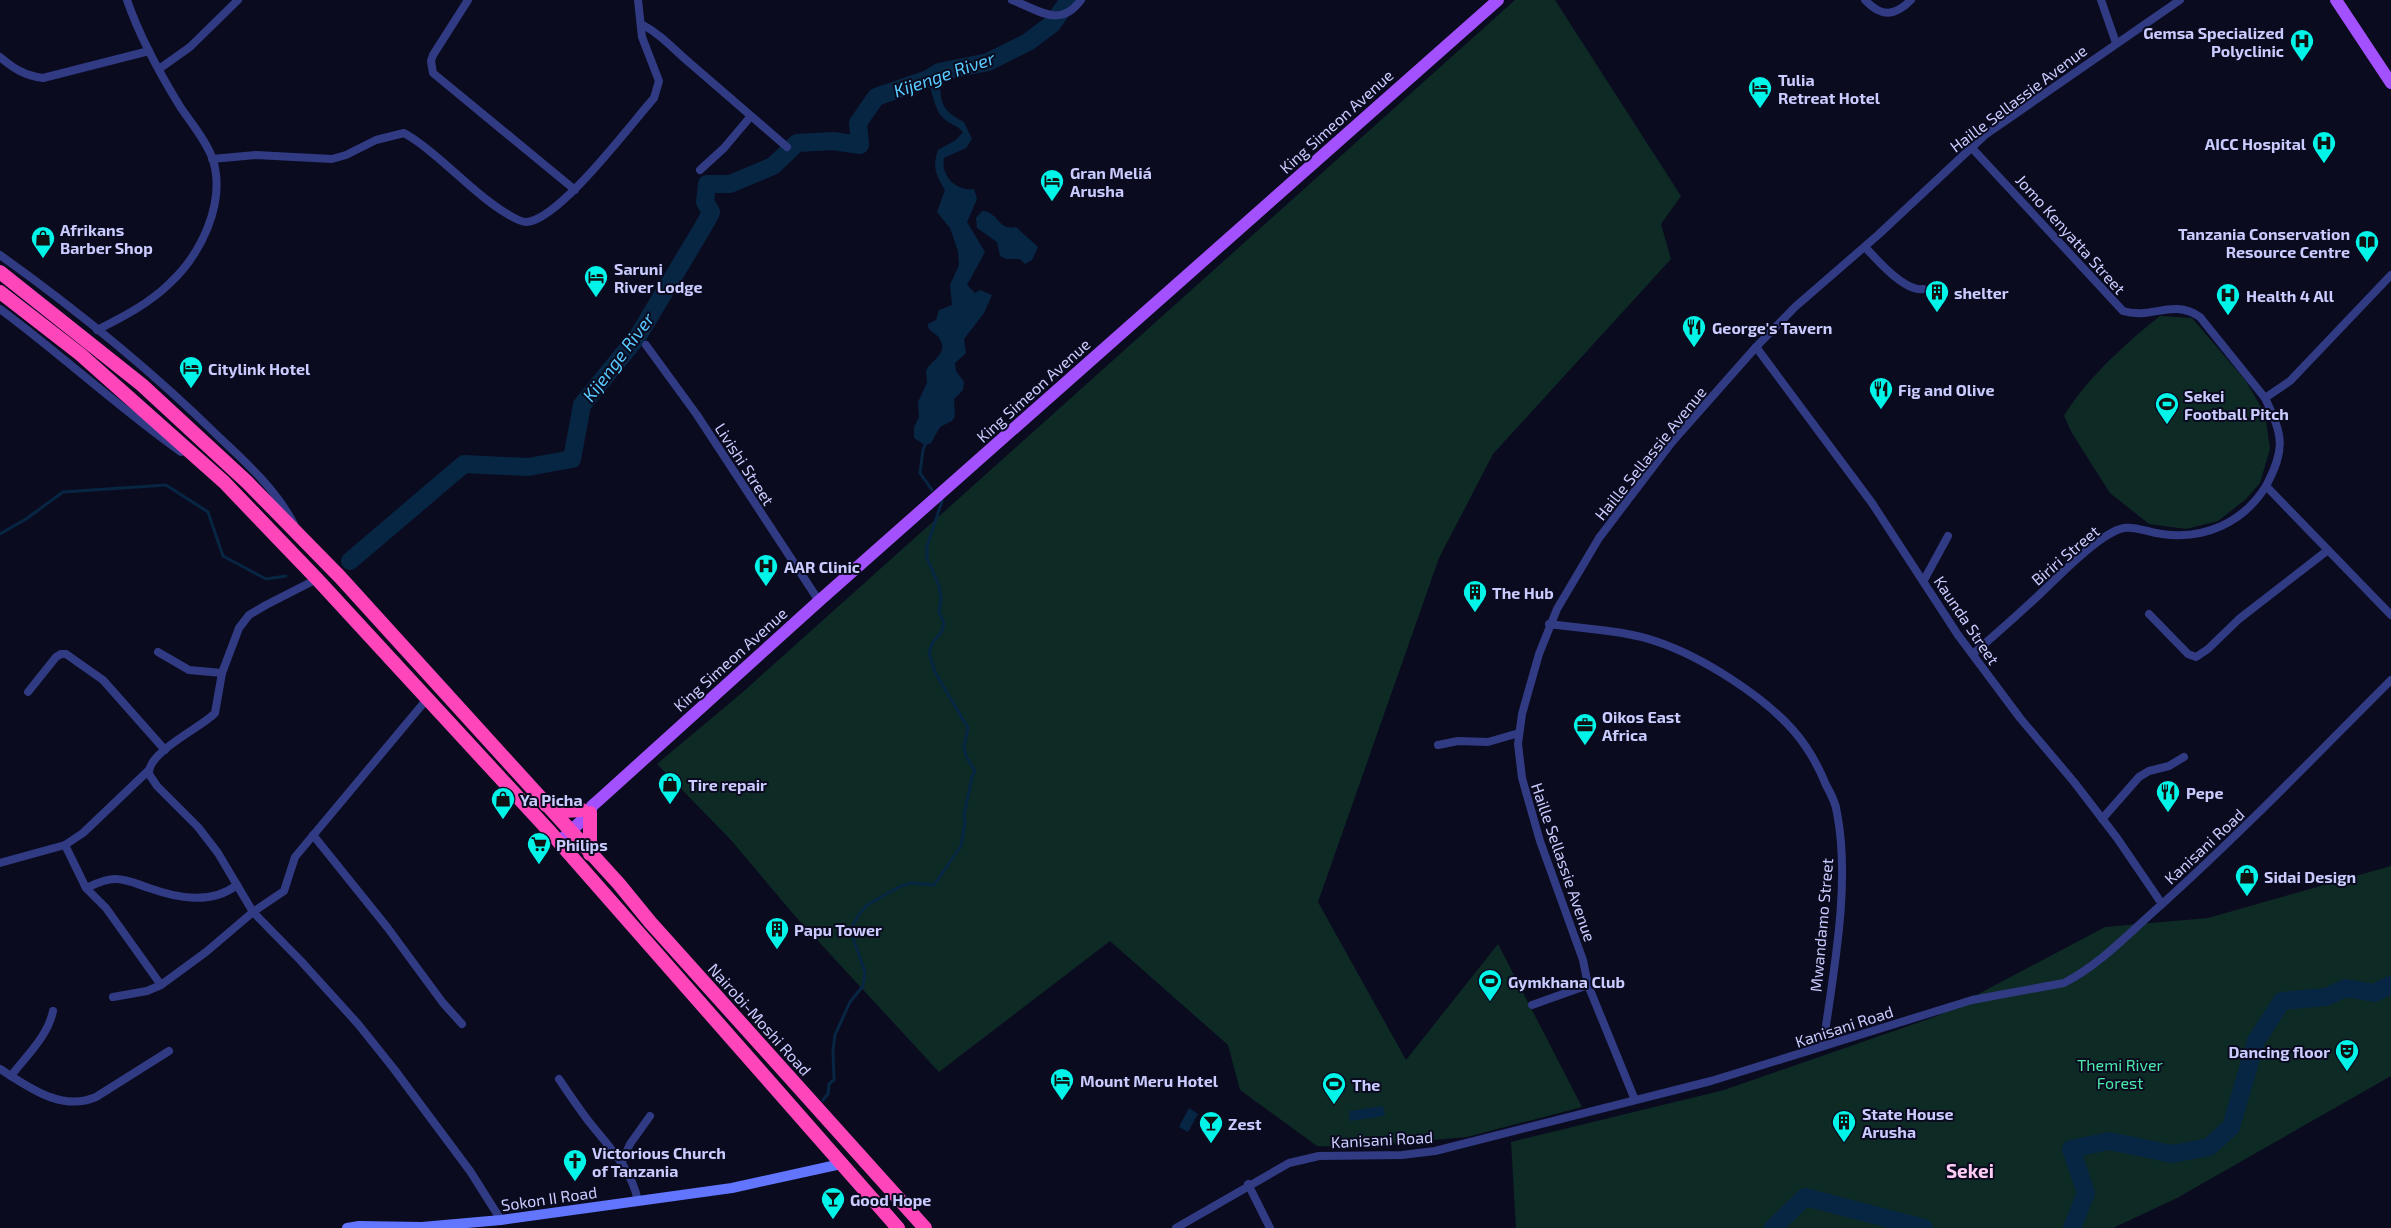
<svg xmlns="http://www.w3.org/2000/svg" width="2391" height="1228" viewBox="0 0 2391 1228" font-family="'Exo 2',sans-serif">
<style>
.green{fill:#0d2a25}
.water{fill:#072643}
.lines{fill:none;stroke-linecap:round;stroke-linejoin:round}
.stream{stroke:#072643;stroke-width:3}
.river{stroke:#072643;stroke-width:18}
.street{stroke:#313b83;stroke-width:8}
.secondary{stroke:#6175ff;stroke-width:10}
.primary{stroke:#a351ff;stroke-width:12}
.highway{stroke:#ff45ba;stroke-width:14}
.labels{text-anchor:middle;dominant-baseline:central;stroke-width:4;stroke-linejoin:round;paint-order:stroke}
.poi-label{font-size:16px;font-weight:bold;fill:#caccff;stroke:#0b0b20;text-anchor:start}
.street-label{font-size:16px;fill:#caccff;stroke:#0b0b20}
.park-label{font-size:16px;fill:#4be9aa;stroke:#0b0b20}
.water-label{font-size:18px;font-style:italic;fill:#58cbff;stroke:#0b0b20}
.quarter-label{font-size:19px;font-weight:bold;fill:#ffccf4;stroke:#0b0b20}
</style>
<rect width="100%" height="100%" fill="#0b0b20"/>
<!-- green -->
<g class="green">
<path d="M1515,0H1555L1681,196L1661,224L1671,259L1493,454L1439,558L1318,902L1406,1060L1498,944L1582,1107L1467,1137L1353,1147L1317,1146L1240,1090L1228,1045L1110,941L939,1072L795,916L730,839L657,764L744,691Z"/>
<path d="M2160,316L2192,318L2246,381L2265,414L2270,449L2260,483L2246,499L2218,521L2186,529L2149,524L2110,493L2072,433L2064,416C2086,379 2126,343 2160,316Z"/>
<path d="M2391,866V1076L2177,1198L2113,1228H1516L1511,1142L1724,1090L1937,1016L2105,927L2208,918Z"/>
</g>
<!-- water -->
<g class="water">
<path d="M939,72C942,101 937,108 964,122L972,139L966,148L944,158C940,176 957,192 974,189L977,199L967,222L985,252L967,285L975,293L980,290L992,295L984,313L964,339L966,353L955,363L956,371L964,382L963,390L954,399L955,416L952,421L940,427L931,443L925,445L914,438V427L919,417L918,402L927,383L926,371C931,360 950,353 939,338C936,333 931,333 928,327V324L936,320L939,310L952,305L950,285L959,265L958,251L950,228L937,212L945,190C936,175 932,167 938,150L956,140L963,132C957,125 949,124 943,118C934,109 932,91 928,79Z"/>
<path d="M982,211C998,211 999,232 1016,227L1038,247L1032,260L1025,264L1020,259H1006L1000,256L997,242L977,228L976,218Z"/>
<path d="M1383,1106L1385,1116L1350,1121L1349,1111Z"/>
<path d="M1189,1108L1198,1114L1188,1132L1179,1127Z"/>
</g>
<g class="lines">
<!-- stream -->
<g class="stream">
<path d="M925,445L923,450L920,473L932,490"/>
<path d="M0,534L26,519L63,492L166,485L208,512L223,556L266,579L286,576"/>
<path d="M823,1100L828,1094L829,1084L834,1080L833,1050L835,1035L850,1002L863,986L865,972L853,938V925L858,916L867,905L901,886L911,883L934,885L961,846L965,823L964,815L972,777L975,771L966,756L964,747L968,728L935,672L929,653L933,642L942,631L944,623L939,612L941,599L939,586L927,558V546L942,501"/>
</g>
<!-- river -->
<g class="river">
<path d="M350,561L464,464L528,467L572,459L582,405L638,336L706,222L711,212L705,202L707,184H730L773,166L797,143L833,141L860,145L858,123L876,97L928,79L939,72L988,62L1028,42L1052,24L1069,0"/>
<path d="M1773,1228L1805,1197L1924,1228"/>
<path d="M2072,1228L2086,1193L2071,1149L2109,1141L2172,1154L2209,1147L2231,1127L2256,1041L2282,1001L2326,997L2346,988L2374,993L2391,985"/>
</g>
<!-- street -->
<g class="street">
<path d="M468,0L433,55L431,61L433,73L575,190"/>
<path d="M1012,0C1039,10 1060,29 1081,0"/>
<path d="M1865,0C1882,18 1895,16 1911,0"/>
<path d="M2101,0L2116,43"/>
<path d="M641,24C661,34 674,50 691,64C723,92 755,119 787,147"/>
<path d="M0,57C13,68 25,76 43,78L149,51"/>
<path d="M159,69L190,47L238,0"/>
<path d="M1971,147L2123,311C2152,320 2172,298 2200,317L2265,398C2283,436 2286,448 2266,486L2391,615"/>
<path d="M212,159L256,155L332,159L346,155L376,140L404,133C431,148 461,180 487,200C495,206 518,223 527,222C560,219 630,125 654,98L659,81L642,37L638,0"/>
<path d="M700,170L724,148L751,116"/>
<path d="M1865,247C1877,260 1905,292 1923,289"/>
<path d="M0,255C77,310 152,371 220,438C248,464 276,490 294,524"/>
<path d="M0,309C62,355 119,408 181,452"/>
<path d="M97,330C123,317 150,303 170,283C201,254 226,203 213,160C207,142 192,124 181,108C160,74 140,38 127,0"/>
<path d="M646,345L697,415L819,601"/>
<path d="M1756,347L1872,503L1958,635L2020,718L2074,782L2117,838L2162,904"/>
<path d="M2265,398L2290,381L2391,275"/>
<path d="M317,579L266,605L249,615L239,628L222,673L215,713C201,728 147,752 149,774L157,786L198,827L218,853L253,912L300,960L358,1024L394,1069L470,1171L501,1220"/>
<path d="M1924,580L1948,536"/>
<path d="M2149,614L2188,654L2196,657L2208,649L2239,619L2328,550"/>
<path d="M1549,624C1585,629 1624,630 1658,642C1702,657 1762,695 1793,730C1807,746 1818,765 1826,785C1831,794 1836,803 1837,813C1851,884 1833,974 1823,1046"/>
<path d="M158,652L189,670L222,673"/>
<path d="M1973,654C1996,634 2019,614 2041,593C2059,576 2101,532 2124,528C2136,526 2150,533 2162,534C2204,540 2243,523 2266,486"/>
<path d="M28,692L56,657L61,654H66L103,680L165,750"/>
<path d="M1438,745L1458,741L1488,742L1519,733"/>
<path d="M2102,819L2139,777L2149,771L2169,766L2184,757"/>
<path d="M313,835L387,927L443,1003L462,1024"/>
<path d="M65,845L86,888L106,908L161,985"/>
<path d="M0,863L65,845L83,833L149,770"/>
<path d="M86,888C95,884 105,879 115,879C127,879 137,884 149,888C177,898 211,905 237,885"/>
<path d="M113,997L147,991L161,985L206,952L253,912L284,891L295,857L427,699"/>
<path d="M1532,1005L1588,985"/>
<path d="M0,1069C29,1087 61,1112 96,1097L169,1051"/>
<path d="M11,1076C26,1056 48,1036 53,1011"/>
<path d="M559,1079C569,1094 579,1109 590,1123C610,1148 631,1168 638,1201"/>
<path d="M1635,1100L1588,985L1583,960L1540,841L1522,778L1518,744L1522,714L1539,654L1557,609L1599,538L1672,442L1756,347L1795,307L1878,235L1985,135L2180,0"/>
<path d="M622,1162L630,1144L650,1116"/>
<path d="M1248,1184L1270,1228"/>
<path d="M1176,1228L1289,1163L1319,1156L1402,1155L1435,1151L1711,1081L1972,1000L2064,983C2101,964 2130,932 2161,905C2241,833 2315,756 2391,680"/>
</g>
<!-- secondary -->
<path class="secondary" d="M347,1228L359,1226L422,1227L501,1220L732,1188L841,1164"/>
<!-- primary -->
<g class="primary">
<path d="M2336,0L2391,83"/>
<path d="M559,842L590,813L592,806L600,799L819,601L1498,0"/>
</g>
<!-- highway -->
<g class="highway">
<path d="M0,272L142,385L247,482L340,577L619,884L650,922L925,1228"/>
<path d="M0,292L80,354L224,482L317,579L551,833L898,1228"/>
<path d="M546,805L563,811L582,810"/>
<path d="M590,854V813"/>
</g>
</g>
<!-- icons -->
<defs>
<g id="hospital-pin" transform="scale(1.25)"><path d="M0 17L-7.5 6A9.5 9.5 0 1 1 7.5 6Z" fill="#00f5e8" stroke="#0b0b20"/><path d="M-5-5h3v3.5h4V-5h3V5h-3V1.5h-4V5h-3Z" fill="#111"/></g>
<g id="hotel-pin" transform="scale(1.25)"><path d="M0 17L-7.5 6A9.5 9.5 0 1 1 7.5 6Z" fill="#00f5e8" stroke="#0b0b20"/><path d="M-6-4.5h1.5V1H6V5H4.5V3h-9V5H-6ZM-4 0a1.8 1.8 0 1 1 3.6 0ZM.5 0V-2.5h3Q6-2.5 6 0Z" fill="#111"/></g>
<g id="shop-pin" transform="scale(1.25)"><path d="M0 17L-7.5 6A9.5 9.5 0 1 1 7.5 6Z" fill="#00f5e8" stroke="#0b0b20"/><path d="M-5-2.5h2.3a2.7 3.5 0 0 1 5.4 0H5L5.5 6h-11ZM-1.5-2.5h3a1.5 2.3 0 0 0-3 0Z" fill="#111"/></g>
<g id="library-pin" transform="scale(1.25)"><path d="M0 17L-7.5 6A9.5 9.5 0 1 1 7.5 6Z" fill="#00f5e8" stroke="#0b0b20"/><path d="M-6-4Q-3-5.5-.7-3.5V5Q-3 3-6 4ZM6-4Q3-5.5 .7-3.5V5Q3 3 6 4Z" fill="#111"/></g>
<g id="building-pin" transform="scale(1.25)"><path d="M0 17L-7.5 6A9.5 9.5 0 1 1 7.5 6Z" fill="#00f5e8" stroke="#0b0b20"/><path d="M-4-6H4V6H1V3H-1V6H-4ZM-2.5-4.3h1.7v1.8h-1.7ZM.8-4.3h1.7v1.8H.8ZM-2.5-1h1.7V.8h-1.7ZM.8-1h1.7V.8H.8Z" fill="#111"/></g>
<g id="restaurant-pin" transform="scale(1.25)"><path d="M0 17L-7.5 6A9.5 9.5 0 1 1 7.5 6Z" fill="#00f5e8" stroke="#0b0b20"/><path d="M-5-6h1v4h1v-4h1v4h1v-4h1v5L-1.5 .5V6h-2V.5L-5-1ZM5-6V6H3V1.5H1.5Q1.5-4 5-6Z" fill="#111"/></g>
<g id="stadium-pin" transform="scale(1.25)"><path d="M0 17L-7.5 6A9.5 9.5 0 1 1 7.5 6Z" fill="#00f5e8" stroke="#0b0b20"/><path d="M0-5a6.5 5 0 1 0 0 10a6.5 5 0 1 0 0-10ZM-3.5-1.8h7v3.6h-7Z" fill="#111"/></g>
<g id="office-pin" transform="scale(1.25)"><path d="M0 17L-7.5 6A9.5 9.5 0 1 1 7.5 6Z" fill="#00f5e8" stroke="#0b0b20"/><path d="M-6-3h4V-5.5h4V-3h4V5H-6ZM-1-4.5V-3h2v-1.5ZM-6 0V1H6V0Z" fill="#111"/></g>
<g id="supermarket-pin" transform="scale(1.25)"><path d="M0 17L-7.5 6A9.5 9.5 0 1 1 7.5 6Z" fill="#00f5e8" stroke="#0b0b20"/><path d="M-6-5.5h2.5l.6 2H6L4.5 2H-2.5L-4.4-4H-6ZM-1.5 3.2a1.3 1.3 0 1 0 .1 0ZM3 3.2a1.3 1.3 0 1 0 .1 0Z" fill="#111"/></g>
<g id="theatre-pin" transform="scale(1.25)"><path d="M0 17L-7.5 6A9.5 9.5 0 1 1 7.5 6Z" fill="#00f5e8" stroke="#0b0b20"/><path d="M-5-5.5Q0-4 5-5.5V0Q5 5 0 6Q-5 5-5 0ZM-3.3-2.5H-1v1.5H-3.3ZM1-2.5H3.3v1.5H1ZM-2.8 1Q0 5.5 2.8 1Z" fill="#111"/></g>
<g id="bar-pin" transform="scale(1.25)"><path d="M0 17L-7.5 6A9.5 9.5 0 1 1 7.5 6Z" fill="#00f5e8" stroke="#0b0b20"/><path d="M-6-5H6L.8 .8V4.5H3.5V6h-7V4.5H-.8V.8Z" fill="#111"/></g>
<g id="church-pin" transform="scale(1.25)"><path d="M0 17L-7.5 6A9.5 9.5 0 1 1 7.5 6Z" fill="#00f5e8" stroke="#0b0b20"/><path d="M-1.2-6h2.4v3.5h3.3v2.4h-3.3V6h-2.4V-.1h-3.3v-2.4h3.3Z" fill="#111"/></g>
</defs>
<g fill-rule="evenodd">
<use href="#hospital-pin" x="2302" y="41"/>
<use href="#hotel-pin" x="1760" y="88"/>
<use href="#hospital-pin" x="2324" y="143"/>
<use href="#hotel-pin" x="1052" y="181"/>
<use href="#shop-pin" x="43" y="238"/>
<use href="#library-pin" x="2367" y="242"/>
<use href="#hotel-pin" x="596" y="277"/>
<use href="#building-pin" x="1937" y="292"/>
<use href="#hospital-pin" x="2228" y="295"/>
<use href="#restaurant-pin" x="1694" y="327"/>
<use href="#hotel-pin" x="191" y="368"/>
<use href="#restaurant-pin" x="1881" y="389"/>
<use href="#stadium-pin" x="2167" y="404"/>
<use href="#hospital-pin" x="766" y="566"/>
<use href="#building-pin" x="1475" y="592"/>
<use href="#office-pin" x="1585" y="725"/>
<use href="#shop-pin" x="670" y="784"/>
<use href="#restaurant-pin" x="2168" y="792"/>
<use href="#shop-pin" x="503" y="799"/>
<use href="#supermarket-pin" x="539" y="844"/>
<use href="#shop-pin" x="2247" y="876"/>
<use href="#building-pin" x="777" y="929"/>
<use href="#stadium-pin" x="1490" y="981"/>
<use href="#theatre-pin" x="2347" y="1051"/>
<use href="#hotel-pin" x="1062" y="1080"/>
<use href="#stadium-pin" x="1334" y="1084"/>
<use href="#building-pin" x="1844" y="1122"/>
<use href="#bar-pin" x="1211" y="1123"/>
<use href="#church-pin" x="575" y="1161"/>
<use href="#bar-pin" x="833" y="1199"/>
</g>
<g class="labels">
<!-- poi labels -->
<g class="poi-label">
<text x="2284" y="32" text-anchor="end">Gemsa Specialized<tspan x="2284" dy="18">Polyclinic</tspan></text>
<text x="1778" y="79">Tulia<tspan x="1778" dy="18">Retreat Hotel</tspan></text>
<text x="2306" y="143" text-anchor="end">AICC Hospital</text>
<text x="1070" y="172">Gran Meliá<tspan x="1070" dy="18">Arusha</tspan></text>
<text x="60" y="229">Afrikans<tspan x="60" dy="18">Barber Shop</tspan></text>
<text x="2350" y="233" text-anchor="end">Tanzania Conservation<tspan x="2350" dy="18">Resource Centre</tspan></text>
<text x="614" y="268">Saruni<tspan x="614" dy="18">River Lodge</tspan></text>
<text x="1954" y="292">shelter</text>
<text x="2246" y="295">Health 4 All</text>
<text x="1712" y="327">George's Tavern</text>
<text x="208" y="368">Citylink Hotel</text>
<text x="1898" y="389">Fig and Olive</text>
<text x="2184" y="395">Sekei<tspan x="2184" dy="18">Football Pitch</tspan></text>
<text x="784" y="566">AAR Clinic</text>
<text x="1492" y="592">The Hub</text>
<text x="1602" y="716">Oikos East<tspan x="1602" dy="18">Africa</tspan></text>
<text x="688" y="784">Tire repair</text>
<text x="2186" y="792">Pepe</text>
<text x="520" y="799">Ya Picha</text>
<text x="556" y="844">Philips</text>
<text x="2264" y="876">Sidai Design</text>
<text x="794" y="929">Papu Tower</text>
<text x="1508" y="981">Gymkhana Club</text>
<text x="2330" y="1051" text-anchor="end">Dancing floor</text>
<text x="1080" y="1080">Mount Meru Hotel</text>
<text x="1352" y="1084">The</text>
<text x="1862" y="1113">State House<tspan x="1862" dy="18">Arusha</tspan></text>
<text x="1228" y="1123">Zest</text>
<text x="592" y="1152">Victorious Church<tspan x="592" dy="18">of Tanzania</tspan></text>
<text x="850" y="1199">Good Hope</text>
</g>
<!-- street labels -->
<g class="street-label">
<text transform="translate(2018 98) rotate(-37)">Haille Sellassie Avenue</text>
<text transform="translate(1336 121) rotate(-42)">King Simeon Avenue</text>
<text transform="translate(2071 234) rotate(48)">Jomo Kenyatta Street</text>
<text transform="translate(1033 390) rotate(-42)">King Simeon Avenue</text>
<text transform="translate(1650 453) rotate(-51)">Haille Sellassie Avenue</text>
<text transform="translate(745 464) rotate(57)">Livishi Street</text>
<text transform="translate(2065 555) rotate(-40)">Biriri Street</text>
<text transform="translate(1967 620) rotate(56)">Kaunda Street</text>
<text transform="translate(730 659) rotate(-42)">King Simeon Avenue</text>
<text transform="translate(2204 846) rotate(-43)">Kanisani Road</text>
<text transform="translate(1564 862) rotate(71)">Haille Sellassie Avenue</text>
<text transform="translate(1821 925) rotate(-85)">Mwandamo Street</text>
<text transform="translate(760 1019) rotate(48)">Nairobi-Moshi Road</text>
<text transform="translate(1844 1026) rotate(-18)">Kanisani Road</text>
<text transform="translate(1382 1139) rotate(-3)">Kanisani Road</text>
<text transform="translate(549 1198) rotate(-8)">Sokon II Road</text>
</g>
<!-- park labels -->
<g class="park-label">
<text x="2120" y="1064">Themi River<tspan x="2120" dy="18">Forest</tspan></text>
</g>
<!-- water labels -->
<g class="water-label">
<text transform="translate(944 74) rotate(-19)">Kijenge River</text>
<text transform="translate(618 357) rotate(-53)">Kijenge River</text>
</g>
<!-- quarter labels -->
<g class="quarter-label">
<text x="1970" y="1170">Sekei</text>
</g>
</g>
</svg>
